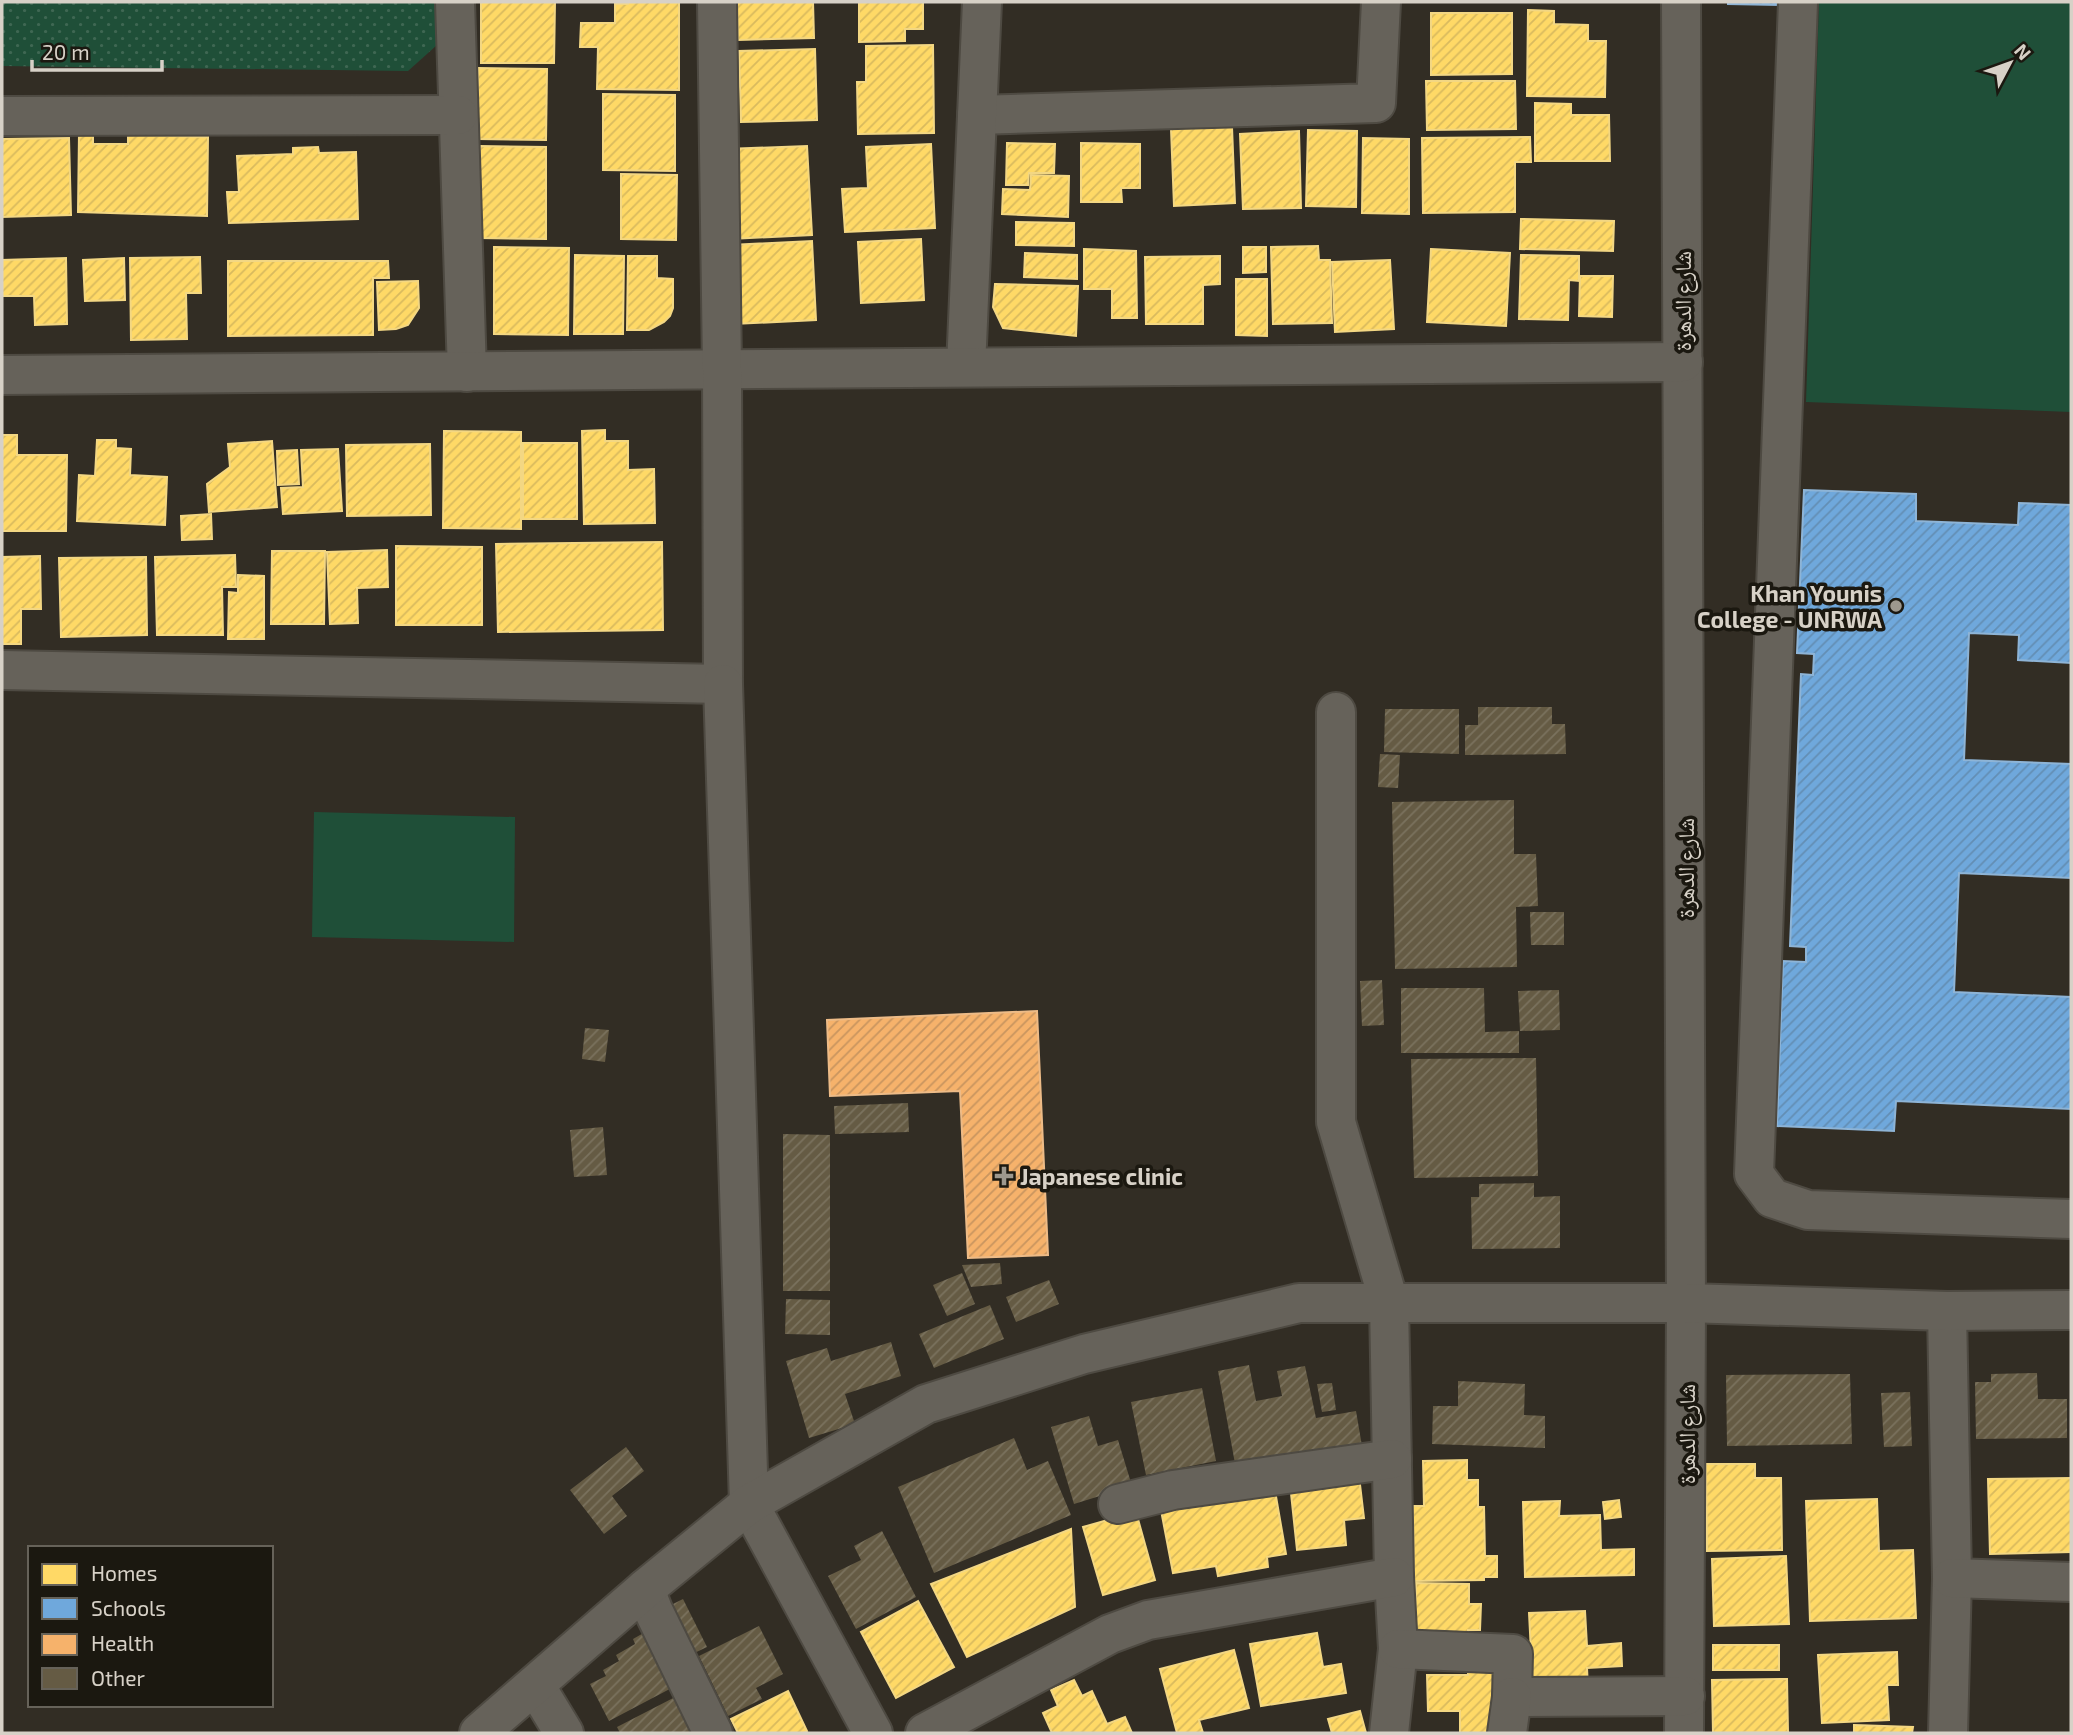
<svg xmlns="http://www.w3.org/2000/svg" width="2073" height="1735" viewBox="0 0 2073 1735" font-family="'Exo 2','Noto Naskh Arabic',sans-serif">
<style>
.garden{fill:url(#garden-dots)}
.pitch{fill:#1f4f38}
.homes{fill:url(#homes-hatch);stroke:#f3d783;stroke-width:2}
.schools{fill:url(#schools-hatch);stroke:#8eb4d6;stroke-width:2}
.health{fill:url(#health-hatch);stroke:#edbb87;stroke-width:2}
.building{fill:url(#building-hatch)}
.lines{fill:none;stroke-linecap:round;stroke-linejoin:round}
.minor-casing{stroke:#4e4a42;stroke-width:42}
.minor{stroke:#66625a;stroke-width:38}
.poi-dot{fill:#9d988e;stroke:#1b1810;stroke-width:2.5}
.labels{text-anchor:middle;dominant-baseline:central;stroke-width:7;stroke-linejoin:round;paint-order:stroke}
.street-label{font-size:23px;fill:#d7d1c7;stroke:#1b1810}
.poi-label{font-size:23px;font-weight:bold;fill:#d7d1c7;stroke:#1b1810;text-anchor:end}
</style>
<defs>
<pattern id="garden-dots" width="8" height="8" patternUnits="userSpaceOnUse" patternTransform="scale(1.75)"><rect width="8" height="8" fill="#1f4f38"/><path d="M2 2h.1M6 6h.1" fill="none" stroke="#3f6753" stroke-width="1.8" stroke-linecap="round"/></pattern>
<pattern id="homes-hatch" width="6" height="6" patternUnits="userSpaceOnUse" patternTransform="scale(1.75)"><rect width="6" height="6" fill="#ffd966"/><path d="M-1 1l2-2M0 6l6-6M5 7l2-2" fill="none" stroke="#d9ba5e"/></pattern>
<pattern id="schools-hatch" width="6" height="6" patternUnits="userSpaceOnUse" patternTransform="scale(1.75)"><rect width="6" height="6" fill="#6fa8dc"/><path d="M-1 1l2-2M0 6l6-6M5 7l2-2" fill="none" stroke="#638eb4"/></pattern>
<pattern id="health-hatch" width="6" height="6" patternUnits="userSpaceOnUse" patternTransform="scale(1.75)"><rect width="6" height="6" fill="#f6b26b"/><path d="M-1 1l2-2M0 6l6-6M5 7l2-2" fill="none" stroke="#c8955f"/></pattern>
<pattern id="building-hatch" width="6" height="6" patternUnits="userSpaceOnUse" patternTransform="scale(1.75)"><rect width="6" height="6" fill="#655b44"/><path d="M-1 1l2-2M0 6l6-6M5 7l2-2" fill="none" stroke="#7a725e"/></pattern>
</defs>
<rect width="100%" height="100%" fill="#322d24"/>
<!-- garden -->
<path class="garden" d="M2,2H435L437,45L408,71L2,66Z"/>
<!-- pitch -->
<g class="pitch">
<path d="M1819,2H2071V412L1806,402Z"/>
<path d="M314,812L515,817L514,942L312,937Z"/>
</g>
<!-- homes -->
<g class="homes">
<path d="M481,2H555L554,63H481Z"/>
<path d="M628,2H679V90L597,89L598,47H580L581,23H615V4H628Z"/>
<path d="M737,2H813L814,38L738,40Z"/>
<path d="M859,2H923V29H905V41L859,42Z"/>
<path d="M1528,10L1554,11V24L1588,25V41H1606L1605,97L1527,96Z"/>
<path d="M1431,13H1512V74L1431,75Z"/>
<path d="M933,45L934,133L858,134L857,82H866V46Z"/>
<path d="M815,49L817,120L741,122L739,51Z"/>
<path d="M478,68L547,69L546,140L478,139Z"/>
<path d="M1426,81H1515L1516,129L1427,130Z"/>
<path d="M603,94L675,95V171L603,170Z"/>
<path d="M1535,103L1571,104V115H1609L1610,161H1535Z"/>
<path d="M1232,127L1235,203L1174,206L1171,129Z"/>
<path d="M1308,130L1357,131L1356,207L1306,206Z"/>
<path d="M1299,131L1301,208L1243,209L1240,134Z"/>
<path d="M79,134H93V144H128V135L208,137L207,216L78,212Z"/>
<path d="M1530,137L1531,162H1515V212L1423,213L1422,138Z"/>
<path d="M69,138L71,215L2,217V139Z"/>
<path d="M1363,138L1409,139V214L1362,213Z"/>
<path d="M1007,143L1055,144L1054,173H1029L1028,185H1006Z"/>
<path d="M1081,143L1140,144V188H1121L1122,202H1081Z"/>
<path d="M931,144L935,228L845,232L842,189L868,188L866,147Z"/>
<path d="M480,146L546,147V239L480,238Z"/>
<path d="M807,146L812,235L731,239L726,149Z"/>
<path d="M318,147L319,153L356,152L358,219L229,223L227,192H239L237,156L293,154V148Z"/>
<path d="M621,174L677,175L676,240L621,239Z"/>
<path d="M1031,175L1069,176L1068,217L1002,214L1003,189L1030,190Z"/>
<path d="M1521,219L1614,221L1613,251L1520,249Z"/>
<path d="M1016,222L1074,223V246L1016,245Z"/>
<path d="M921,239L924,300L861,303L858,242Z"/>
<path d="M812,241L816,320L734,324L731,245Z"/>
<path d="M1318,246L1319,260H1330L1332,323L1273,324L1271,247Z"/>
<path d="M494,247L569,248L568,335L494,334Z"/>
<path d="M1243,247H1266V272L1243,273Z"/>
<path d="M1084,249L1136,251L1137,318H1112V289H1084Z"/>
<path d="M1431,249L1510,253L1506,326L1427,322Z"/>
<path d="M1025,253L1077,255V279L1024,277Z"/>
<path d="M575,255L624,256L623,334H574Z"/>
<path d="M1521,255L1579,256V281L1569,280L1568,320L1519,319Z"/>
<path d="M628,256H657V278L673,279V308L670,316L664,322L649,330H627Z"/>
<path d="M1220,256V284L1203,285V324H1146L1145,257Z"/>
<path d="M200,257L201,293H186L187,339L131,340L130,258Z"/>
<path d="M66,258L67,324L35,325L34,296H2V260Z"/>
<path d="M124,258L125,300L85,301L83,260Z"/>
<path d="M1390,260L1394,329L1335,332L1332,262Z"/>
<path d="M228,261H388L389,278H373V335L228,336Z"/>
<path d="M1580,276H1613L1612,317L1579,316Z"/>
<path d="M1236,279H1267V336L1236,335Z"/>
<path d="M418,281L419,308L408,325L396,329L379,330L377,282Z"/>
<path d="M995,284L1078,286L1076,336L1003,328L993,307Z"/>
<path d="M605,430V441H628V470L654,469L655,523L584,524L582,431Z"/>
<path d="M444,431L521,432V529L443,528Z"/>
<path d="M2,435H17V455H67L66,531H2Z"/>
<path d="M97,440H116V448L131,449L130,475L167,477L165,525L77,521L79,475L95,476Z"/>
<path d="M272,441L277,507L209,512L207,484L230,467L228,444Z"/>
<rect x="523" y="443" width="54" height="76"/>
<path d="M430,444L431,515L347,516L346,445Z"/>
<path d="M338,449L342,511L283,514L281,488L303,487L301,450Z"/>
<path d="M297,450L299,484L278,485L277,451Z"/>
<path d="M211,514L212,539L182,540L181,516Z"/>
<path d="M662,542L663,630L498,632L496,544Z"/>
<path d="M396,546L482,547V625H396Z"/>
<path d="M387,550L388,587L357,588L358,623L330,624L327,552Z"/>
<path d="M272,551H325L324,624H271Z"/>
<path d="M235,555L236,587H222L223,635H157L155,557Z"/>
<path d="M40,556L41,609H21V644H2V557Z"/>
<path d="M146,557L147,635L61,637L59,558Z"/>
<path d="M238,575L264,576V639H228L229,592L238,593Z"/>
<path d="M1467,1460V1480H1478V1507H1484L1485,1556H1497V1577H1484V1580L1414,1581L1413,1506H1424L1423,1461Z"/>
<path d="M1706,1464H1755V1478H1781L1782,1550L1707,1551Z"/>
<path d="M1359,1476L1364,1518L1344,1520L1346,1545L1297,1550L1290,1484Z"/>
<path d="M2071,1478V1552L1990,1554L1988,1479Z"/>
<path d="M1274,1485L1286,1554L1267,1557L1268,1567L1218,1576L1216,1566L1173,1573L1160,1505Z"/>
<path d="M1877,1499L1879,1551L1913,1550L1916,1618L1810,1621L1806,1501Z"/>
<path d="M1619,1500L1621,1517L1605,1519L1603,1502Z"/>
<path d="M1560,1501L1559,1516L1600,1515L1601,1550L1634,1549V1575L1525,1577L1523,1502Z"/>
<path d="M1136,1512L1155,1580L1103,1595L1083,1527Z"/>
<path d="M1071,1529L1075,1607L967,1657L931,1584Z"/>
<path d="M1786,1556L1789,1624L1714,1626L1712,1559Z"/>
<path d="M1416,1583L1469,1584V1604H1481L1480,1630H1468V1647L1415,1645Z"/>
<path d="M918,1601L954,1667L896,1698L861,1632Z"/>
<path d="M1585,1611L1587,1646L1621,1643L1622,1666L1587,1668L1588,1688L1533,1691L1529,1613Z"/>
<path d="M1317,1633L1323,1667L1341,1664L1346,1693L1261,1706L1250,1644Z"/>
<rect x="1713" y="1645" width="66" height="25"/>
<path d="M1234,1650L1249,1708L1199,1720L1203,1733H1177L1160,1669Z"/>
<path d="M1897,1652L1898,1685H1887L1889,1720L1822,1723L1818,1655Z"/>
<path d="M1468,1658H1499L1500,1733H1460V1711H1428L1427,1675H1468Z"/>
<path d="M1787,1679L1788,1732L1713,1733L1712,1680Z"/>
<path d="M1074,1680L1082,1696L1092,1691L1107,1724L1125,1717L1132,1733H1052L1043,1713L1058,1706L1051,1690Z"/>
<path d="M788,1691L807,1731L803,1733H738L731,1719Z"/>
<path d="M1360,1711L1366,1733H1332L1328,1719Z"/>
<path d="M1854,1725L1913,1727L1912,1733H1854Z"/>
</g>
<!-- schools -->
<g class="schools">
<path d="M1728,2H1785V5L1728,4Z"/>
<path d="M1804,490L1916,494V521L2018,525L2019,503L2071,505V663L2018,660L2019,635L1969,633L1964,760L2071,764V878L1959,873L1954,992L2071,997V1109L1896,1101L1894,1131L1777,1126L1783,961L1806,962V947L1790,946L1801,674L1813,675L1814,654L1797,653Z"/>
</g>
<!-- health -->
<path class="health" d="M1037,1011L1048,1255L968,1258L960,1091L830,1096L827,1020Z"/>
<!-- building -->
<g class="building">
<path d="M1478,707H1552V724H1565L1566,754L1465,755V725H1478Z"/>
<path d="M1385,709H1459V754L1384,752Z"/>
<path d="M1380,754L1400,755L1398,788L1378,787Z"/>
<path d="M1514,800V854H1536L1538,906L1516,907L1517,967L1395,969L1392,802Z"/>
<path d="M1530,912H1564V945H1531Z"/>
<path d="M1382,980L1384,1025L1362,1026L1360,981Z"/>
<path d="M1401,988H1484L1485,1032L1519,1031V1053H1401Z"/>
<path d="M1559,990L1560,1030L1520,1031L1518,991Z"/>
<path d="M585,1028L609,1030L605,1062L582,1059Z"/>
<path d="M1536,1058L1538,1176L1414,1178L1411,1059Z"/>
<path d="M908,1103L909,1132L835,1134L834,1106Z"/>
<path d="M603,1127L607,1175L574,1177L570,1130Z"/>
<path d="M783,1134L830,1135V1291H783Z"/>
<path d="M1534,1183V1197L1560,1196V1248L1472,1249L1471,1197H1479V1184Z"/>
<path d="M1000,1263L1002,1284L971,1287L962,1265Z"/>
<path d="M962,1273L975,1304L947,1316L933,1285Z"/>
<path d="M1049,1280L1059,1304L1016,1322L1006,1297Z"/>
<path d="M786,1299L830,1300V1335L785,1334Z"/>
<path d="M990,1305L1004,1339L934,1368L919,1334Z"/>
<path d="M891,1342L901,1376L845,1394L855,1424L809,1438L786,1361L827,1348L831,1361Z"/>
<path d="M1249,1365L1256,1401L1282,1396L1277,1371L1305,1366L1316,1418L1356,1411L1362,1446L1236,1469L1218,1371Z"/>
<path d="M2037,1373L2038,1399H2067V1438L1976,1439L1975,1382H1991V1374Z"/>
<path d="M1850,1374L1852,1444L1727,1446L1726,1375Z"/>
<path d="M1458,1381L1525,1384L1524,1415L1545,1416V1448L1432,1444L1433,1406H1458Z"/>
<path d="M1332,1383L1336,1410L1322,1412L1317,1384Z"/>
<path d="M1202,1388L1216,1461L1146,1475L1131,1402Z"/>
<path d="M1910,1392L1912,1446L1884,1447L1881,1393Z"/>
<path d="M1089,1416L1098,1446L1118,1440L1132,1486L1074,1504L1051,1427Z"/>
<path d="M1014,1438L1027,1470L1048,1461L1071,1515L934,1573L898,1487Z"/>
<path d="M626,1447L644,1471L612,1496L627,1516L604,1534L570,1490Z"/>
<path d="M882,1531L916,1597L856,1629L828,1576L861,1560L854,1546Z"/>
<path d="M683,1599L707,1647L686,1657L661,1610Z"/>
<path d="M759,1626L783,1674L756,1688L762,1699L728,1716L699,1656Z"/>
<path d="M654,1627L683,1682L609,1721L590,1684L606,1676L603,1670L619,1661L616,1655L635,1644L633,1639Z"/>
<path d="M679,1695L699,1733H620L617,1727Z"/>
</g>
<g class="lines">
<!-- minor casing -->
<g class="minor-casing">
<g id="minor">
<path d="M455,2L467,372"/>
<path d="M1681,2L1686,1303L1684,1733"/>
<path d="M1798,2L1754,1174L1772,1198L1808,1210L2071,1219"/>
<path d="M977,115L1376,103L1381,2"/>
<path d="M2,116L458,115"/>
<path d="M966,367L982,2"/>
<path d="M2,375L1683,362"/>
<path d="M2,670L723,684L722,369L717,2"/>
<path d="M723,684L749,1504L873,1733"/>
<path d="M1336,712V1122L1389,1302L1394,1577L1398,1649L1389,1733"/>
<path d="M1947,1311L1952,1578L1948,1733"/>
<path d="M1118,1504L1173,1490L1392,1459"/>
<path d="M1952,1578L2071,1582"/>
<path d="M645,1589L653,1610L713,1733"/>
<path d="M1398,1649L1513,1654L1512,1697L1685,1696"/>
<path d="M535,1685L564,1733"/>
<path d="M479,1733L645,1589L749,1504L926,1404L1084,1354L1299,1303H1686L1947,1311L2071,1310"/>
<path d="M925,1733L1110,1634L1148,1620L1394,1577"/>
<path d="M1507,1733L1512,1697"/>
</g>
</g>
<!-- minor -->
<use href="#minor" class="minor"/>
</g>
<!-- markers -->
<g class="poi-dot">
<circle cx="1896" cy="606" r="7"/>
<path d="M1000.5 1165.5h7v7h7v7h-7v7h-7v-7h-7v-7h7z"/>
</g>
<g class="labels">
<!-- street labels -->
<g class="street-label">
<text transform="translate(1682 301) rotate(-90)">شارع الدهرة</text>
<text transform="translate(1685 868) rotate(-90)">شارع الدهرة</text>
<text transform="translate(1686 1434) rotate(-90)">شارع الدهرة</text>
</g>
<!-- poi labels -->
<g class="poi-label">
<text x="1882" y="593">Khan Younis<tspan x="1882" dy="26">College - UNRWA</tspan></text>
<text x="1020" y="1176" text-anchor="start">Japanese clinic</text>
</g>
</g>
<!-- border -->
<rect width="2073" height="1735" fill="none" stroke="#d7d1c7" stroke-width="7"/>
<!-- legend -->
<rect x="28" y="1546" width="245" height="161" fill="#1b1810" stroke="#666259" stroke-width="2"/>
<rect x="42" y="1564" width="35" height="21" fill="#ffd966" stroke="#666259" stroke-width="2"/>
<text x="91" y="1581" font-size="21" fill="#d7d1c7">Homes</text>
<rect x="42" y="1598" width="35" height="21" fill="#6fa8dc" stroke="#666259" stroke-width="2"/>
<text x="91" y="1616" font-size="21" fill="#d7d1c7">Schools</text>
<rect x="42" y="1634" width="35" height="21" fill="#f6b26b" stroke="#666259" stroke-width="2"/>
<text x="91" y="1651" font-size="21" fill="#d7d1c7">Health</text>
<rect x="42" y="1668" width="35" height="21" fill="#655b44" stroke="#666259" stroke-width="2"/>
<text x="91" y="1686" font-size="21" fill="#d7d1c7">Other</text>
<!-- north arrow -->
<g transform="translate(2010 63) rotate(49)" stroke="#1b1810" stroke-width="5" paint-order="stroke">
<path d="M0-5L12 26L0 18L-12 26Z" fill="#d7d1c7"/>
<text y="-10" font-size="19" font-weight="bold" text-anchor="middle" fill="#d7d1c7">N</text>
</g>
<!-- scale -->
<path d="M32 60v10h130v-10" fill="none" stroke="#d7d1c7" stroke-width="3.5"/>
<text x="42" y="60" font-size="21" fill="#d7d1c7" stroke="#1b1810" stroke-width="5" paint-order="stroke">20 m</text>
</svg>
